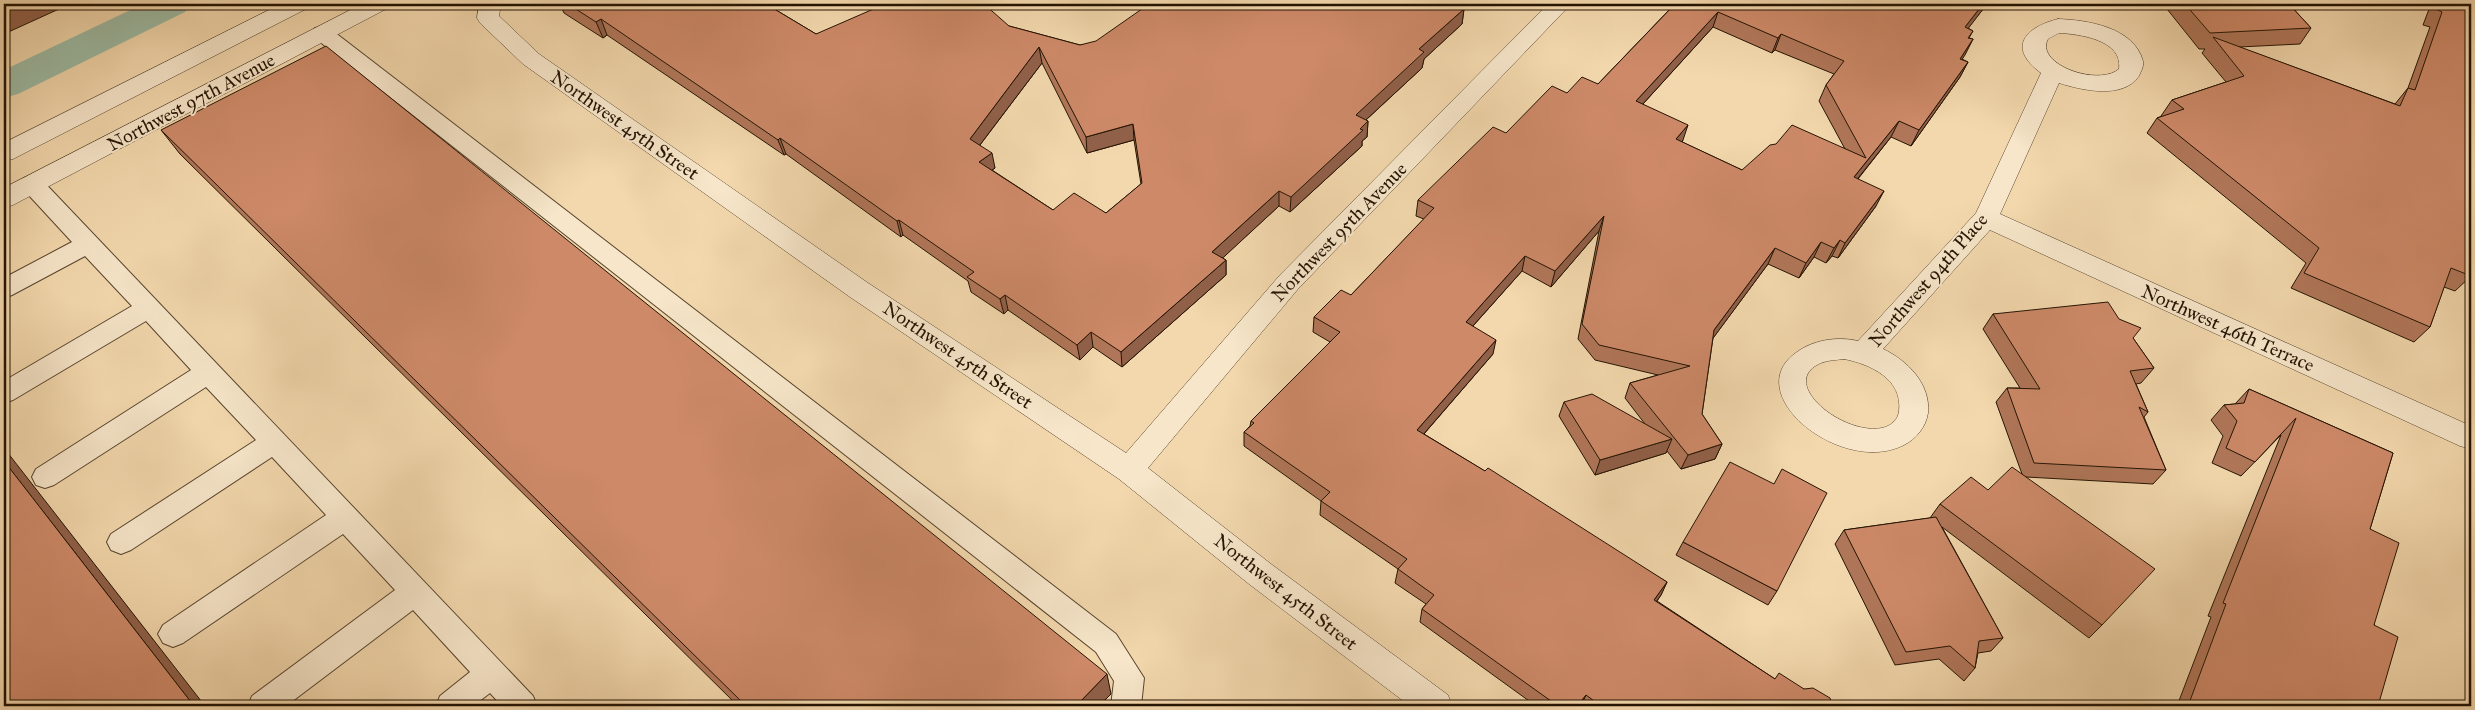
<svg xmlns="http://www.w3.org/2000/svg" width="2475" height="710" viewBox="0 0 2475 710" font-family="'IM FELL Great Primer',serif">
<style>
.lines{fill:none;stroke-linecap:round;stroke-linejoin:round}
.canal{fill:#9dbba4;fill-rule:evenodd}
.service-casing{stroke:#57442d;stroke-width:2}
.minor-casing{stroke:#57442d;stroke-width:1}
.tertiary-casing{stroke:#57442d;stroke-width:1}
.service{fill:#f7e6ca;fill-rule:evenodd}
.minor{fill:#f7e6ca;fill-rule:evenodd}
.tertiary{fill:#f7e6ca;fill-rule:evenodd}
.wall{fill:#b07659;stroke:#231302;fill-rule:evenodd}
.shaded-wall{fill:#906049;stroke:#231302}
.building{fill:#cd8968;stroke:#231302;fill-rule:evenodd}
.labels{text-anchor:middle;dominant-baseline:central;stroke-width:4;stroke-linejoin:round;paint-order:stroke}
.street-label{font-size:19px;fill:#231302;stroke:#f7e6ca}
</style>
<rect width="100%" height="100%" fill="#f3d8ad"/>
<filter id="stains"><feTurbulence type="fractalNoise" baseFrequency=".004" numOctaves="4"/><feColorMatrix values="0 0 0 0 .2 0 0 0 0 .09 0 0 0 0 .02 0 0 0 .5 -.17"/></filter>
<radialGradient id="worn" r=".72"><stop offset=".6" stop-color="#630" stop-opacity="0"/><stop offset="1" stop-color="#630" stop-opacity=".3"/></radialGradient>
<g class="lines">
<!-- canal -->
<path class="canal" d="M143,4H190L185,12L18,94L4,98V70Z"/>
<!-- service casing -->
<g class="service-casing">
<g id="service">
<path d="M322,27L329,28L1116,634L1144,678L1141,706H1111L1114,681L1096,652L315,38L312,33L315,28Z"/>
<path d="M32,176L40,178L533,696L537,706H502L490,693L473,706H436L440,696L470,672L413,610L286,706H248L252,696L395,590L343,534L183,643L173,647L163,643L158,634L163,625L326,515L272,457L131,550L121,554L111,550L107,542L111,534L256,440L206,387L54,485L45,488L36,485L32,477L36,469L191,370L146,321L13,400L4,403V381L132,306L85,256L12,295L4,298V278L72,242L24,190L21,184L24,178Z"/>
</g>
</g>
<!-- minor casing -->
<g class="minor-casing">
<g id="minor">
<path d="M479,4H501L499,16L539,54L868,283L1126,453L1280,275L1548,4H1571L1298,289L1148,468L1271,564L1448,695L1452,706H1410L1249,584L1119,479L850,297L523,64L480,23L477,18Z"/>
<path d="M2058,19C2087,20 2134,27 2143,61C2144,67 2141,71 2139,76C2123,100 2081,90 2059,83L2000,214L2471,426V449L2460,446L1990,230L1883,349C1907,360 1931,384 1928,413C1926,427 1916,439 1904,445C1842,477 1737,393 1797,352C1813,340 1838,336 1858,341L1976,213L2041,73C2006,47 2026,27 2058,19ZM2059,33C2080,34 2123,40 2119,69C2098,87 2034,64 2048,39ZM1844,359C1870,364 1903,379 1899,411C1898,420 1891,426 1882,428C1843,436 1776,382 1821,363C1828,360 1837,360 1844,359Z"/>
</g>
</g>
<!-- tertiary casing -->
<g class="tertiary-casing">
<g id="tertiary">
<path d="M281,4H309L306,9L13,159L4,161V143Z"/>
<path d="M362,4H389L386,9L13,205L4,208V188Z"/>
</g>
</g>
<!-- service -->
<use href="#service" class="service"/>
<!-- minor -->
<use href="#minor" class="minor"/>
<!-- tertiary -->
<use href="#tertiary" class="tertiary"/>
</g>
<!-- wall -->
<g class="wall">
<path d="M560,4H766L816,34L1009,26L1080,45L1455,5L1464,9L1462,24L1424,59L1422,68L1366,120L1368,121L1367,137L1362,141V146L1290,212L1279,206L1222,258L1226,260V275L1122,367L1093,347L1080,360L1008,310L1004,314L971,292L968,281L903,235L901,237L786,154L784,155L607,35L603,38L564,13ZM1042,63L1087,153L1134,140L1141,184L1106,213L1053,210L992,170L995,168L980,145Z"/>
<path d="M1662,4H1987L1968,28L1973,31L1969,38L1973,39L1962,59L1968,62L1960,77L1911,146L1891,137L1858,179L1876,206L1838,258L1832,256L1826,263L1814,257L1799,278L1768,264L1713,338L1702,414L1722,444L1715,459L1681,469L1667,451L1666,453L1595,475L1559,416L1564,402L1645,424L1625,398L1630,383L1658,375L1595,360L1578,339L1599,231L1551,287L1522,271L1473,326L1493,354L1424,434L1667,582L1661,595L1657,601L1775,679L1804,689L1833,706H1536L1420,622L1422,609L1426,604L1395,583L1398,569L1320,515L1321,501L1244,446V432L1250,426L1251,421L1330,342L1313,332L1314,317L1351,295L1424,219L1416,216L1418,200L1506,133L1567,93L1598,84L1670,9L1662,5ZM1713,27L1772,53L1775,50L1834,74L1826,85L1819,101L1845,149L1742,170L1682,142L1683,140L1643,104Z"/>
<path d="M2163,4H2289L2311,28L2300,44L2239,47L2395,104L2408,88L2430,27L2423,25L2431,4H2471V276L2455,291L2444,287L2430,327L2414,342L2291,288L2306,263L2147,133L2157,118L2162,116H2161L2172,100L2226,82L2202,53L2205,49H2199Z"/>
<path d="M161,130L1111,694L1099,706H738L180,154Z"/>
<path d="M1993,314L2133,338L2154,368L2141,383L2136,384L2148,412L2144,417L2166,470L2153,484L2026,477L2102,625L2089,638L1942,527L2003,638L1991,651L1978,653L1975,668L1964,681L1939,659L1895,665L1835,544L1844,530L1930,518L1940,504L1988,490L2022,474L1996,402L2007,388H2020L1983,329Z"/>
<path d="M2249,389L2393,453L2370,529L2378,706H2177L2211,617L2208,616L2281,435L2241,476L2212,463L2223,436L2211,420L2224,405L2235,404Z"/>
<path d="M1683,542L1777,591L1768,605L1676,555Z"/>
</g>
<!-- shaded-wall -->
<g class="shaded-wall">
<path d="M4,4H70L4,34Z"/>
<path d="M1983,4H1987L1957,43L1965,27Z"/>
<path d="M1464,9L1462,24L1424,59L1422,68L1355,130L1356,115L1419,49Z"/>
<path d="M1718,12L1713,27L1631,117L1636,101Z"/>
<path d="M601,19L607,35L603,38L596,22Z"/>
<path d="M1781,34L1775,50L1772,53L1778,38Z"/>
<path d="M1973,39L1965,55L1952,74L1960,59Z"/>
<path d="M1039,47L1042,63L973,154L970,139Z"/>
<path d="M1968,62L1960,77L1911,146L1919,130Z"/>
<path d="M1368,121L1367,137L1362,141V146L1290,212L1291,197Z"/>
<path d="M1899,121L1891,137L1847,192L1854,177Z"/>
<path d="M1133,124L1134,140L1087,153L1086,137Z"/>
<path d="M1688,125L1683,140L1671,155L1676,139Z"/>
<path d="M780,138L786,154L784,155L778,140Z"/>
<path d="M992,153L995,168L982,177L979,162Z"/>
<path d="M1279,191V206L1213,267L1212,252Z"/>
<path d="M1884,191L1876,206L1838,258L1845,243Z"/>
<path d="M1604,216L1599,231L1551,287L1555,271Z"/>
<path d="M899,220L903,235L901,237L897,221Z"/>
<path d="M1840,240L1832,256L1826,263L1834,248Z"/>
<path d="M1821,242L1814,257L1799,278L1806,263Z"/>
<path d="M1775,248L1768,264L1708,345L1714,330Z"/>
<path d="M1525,256L1522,271L1463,337L1466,322Z"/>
<path d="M1226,260V275L1122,367L1121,352Z"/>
<path d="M1005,295L1008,310L1004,314L1000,299Z"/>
<path d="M1091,332L1093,347L1080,360L1077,345Z"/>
<path d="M1496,340L1493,354L1415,444L1417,430Z"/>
<path d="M1672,439L1666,453L1595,475L1600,460Z"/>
<path d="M1722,444L1715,459L1681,469L1688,455Z"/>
<path d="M4,448L205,706H194L4,461Z"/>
<path d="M1667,582L1661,595L1648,613L1654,600Z"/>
<path d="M1107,674L1111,694L1099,706H1076Z"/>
<path d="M1586,695L1581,706H1577Z"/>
</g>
<!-- building -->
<g class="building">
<path d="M568,4H766L816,34L885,4H984L1009,26L1080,45L1096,41L1149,4H1453L1464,9L1419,49L1424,52L1356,115L1368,121L1360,129L1363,130L1291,197L1279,191L1212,252L1226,260L1121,352L1091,332L1077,345L1005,295L1000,299L967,277L974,272L899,220L897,221L780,138L778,140L601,19L596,22ZM1039,47L1086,137L1133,124L1142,183L1106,213L1074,193L1053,210L979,162L992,153L970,139Z"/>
<path d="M1675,4H1983L1965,27L1973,31L1968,38L1973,39L1960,59L1968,62L1919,130L1899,121L1854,177L1884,191L1845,243L1840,240L1834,248L1821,242L1806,263L1775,248L1714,330L1702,414L1722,444L1688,455L1630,383L1690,366L1599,345L1582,324L1604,216L1555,271L1525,256L1466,322L1496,340L1417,430L1485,471L1488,468L1667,582L1654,600L1775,679L1779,673L1804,689L1813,688L1830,698L1833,706H1601L1586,695L1577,706H1558L1422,609L1434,595L1398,569L1407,559L1321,501L1330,492L1244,432L1254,423L1251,421L1340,332L1314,317L1341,290L1351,295L1434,208L1418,200L1493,127L1506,133L1552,86L1567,93L1582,77L1598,84ZM1718,12L1778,38L1781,34L1844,61L1826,85L1866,158L1792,125L1776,144L1770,145L1742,170L1676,139L1688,125L1636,101Z"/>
<path d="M2185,4H2289L2311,28L2210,33Z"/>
<path d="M2438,4H2471V276L2451,268L2430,327L2304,273L2319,248L2157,118L2184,109L2172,100L2244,76L2213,37L2400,106L2408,88L2415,90L2442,12L2436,9Z"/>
<path d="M326,46L1107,674L1076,706H746L161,130Z"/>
<path d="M2108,302L2119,319L2141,328L2133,338L2154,368L2130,371L2148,412L2139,407L2166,470L2034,463L2007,388L2040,389L1993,314Z"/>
<path d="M2249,389L2393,453L2370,529L2399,543L2374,625L2398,637L2378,706H2188L2226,604L2223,603L2296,418L2255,462L2226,448L2237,421L2224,405L2244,403Z"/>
<path d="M1592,394L1672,439L1600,460L1564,402Z"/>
<path d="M4,461L194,706H4Z"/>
<path d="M1730,462L1774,484L1782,469L1827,493L1777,591L1683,542Z"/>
<path d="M2012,467L2155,569L2102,625L1940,504L1971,477L1988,490Z"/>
<path d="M1936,517L2003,638L1979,641L1975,668L1950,646L1906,652L1844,530Z"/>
</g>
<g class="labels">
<!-- street labels -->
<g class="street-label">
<text transform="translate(191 102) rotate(-28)">Northwest 97th Avenue</text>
<text transform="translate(625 125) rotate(35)">Northwest 45th Street</text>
<text transform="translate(1339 232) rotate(-46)">Northwest 95th Avenue</text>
<text transform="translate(1928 280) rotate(-49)">Northwest 94th Place</text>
<text transform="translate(2228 328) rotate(24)">Northwest 46th Terrace</text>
<text transform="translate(958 355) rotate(34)">Northwest 45th Street</text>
<text transform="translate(1286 592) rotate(38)">Northwest 45th Street</text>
</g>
</g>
<!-- margin -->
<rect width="2475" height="710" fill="none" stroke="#f3d8ad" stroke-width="20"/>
<rect x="5" y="5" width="2465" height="700" fill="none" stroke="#231302" stroke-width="2.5"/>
<rect x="10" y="10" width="2455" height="690" fill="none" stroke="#231302"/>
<rect width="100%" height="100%" filter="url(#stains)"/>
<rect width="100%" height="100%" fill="url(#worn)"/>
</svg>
